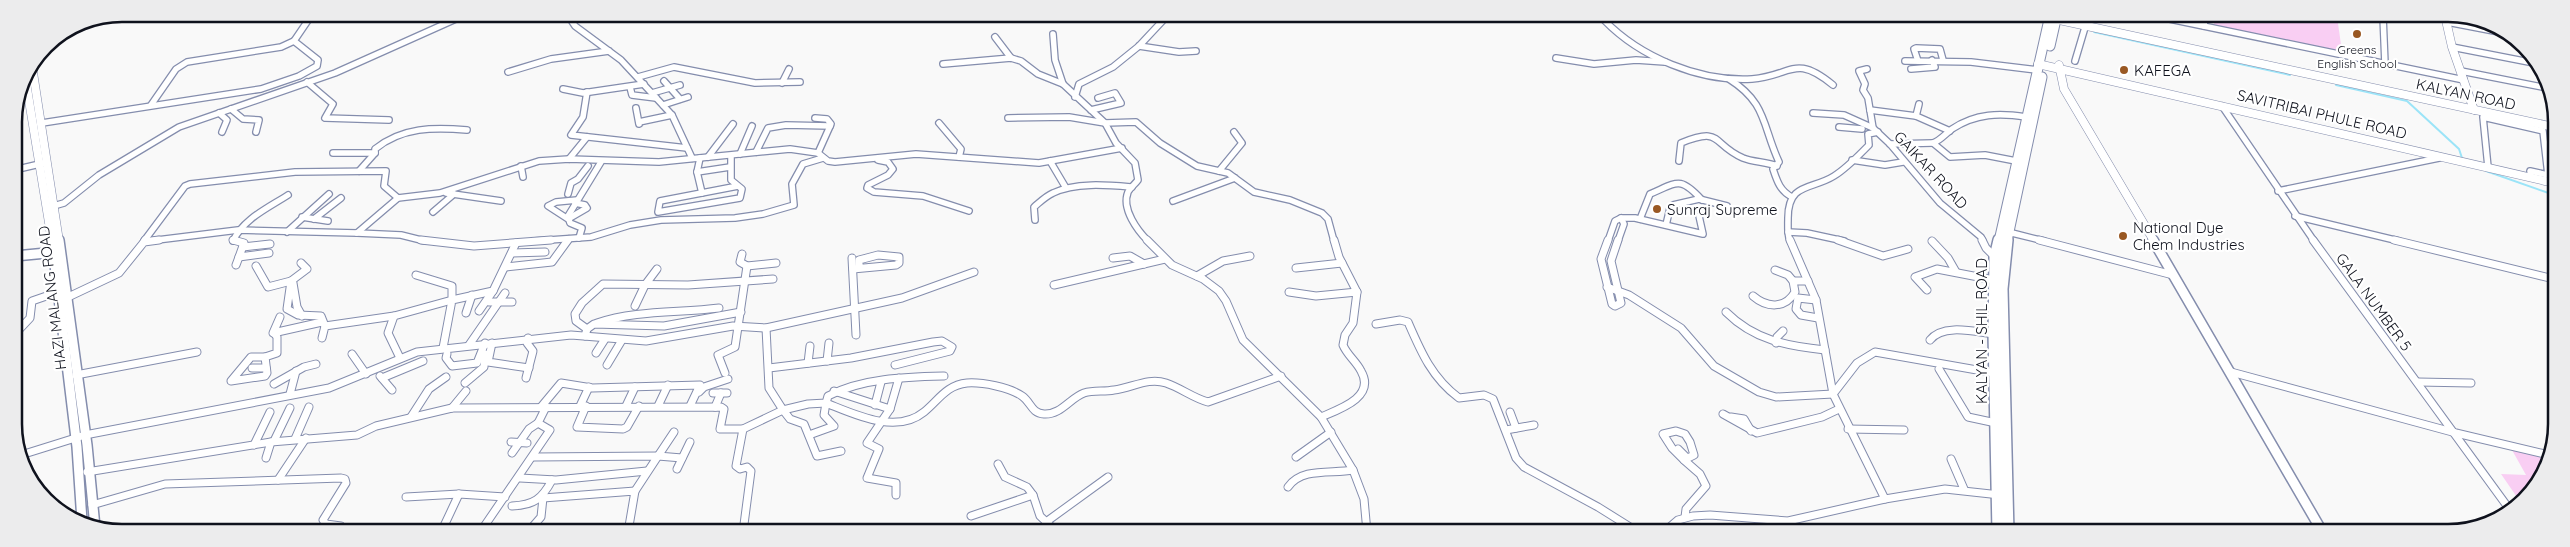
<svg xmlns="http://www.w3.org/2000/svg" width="2570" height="547" viewBox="0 0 2570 547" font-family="Quicksand,sans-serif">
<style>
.green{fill:#f9cef3}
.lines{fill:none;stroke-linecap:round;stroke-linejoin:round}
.stream{stroke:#9be4f8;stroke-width:2}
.street-far1-casing{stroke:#848dad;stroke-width:8}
.street-casing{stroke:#848dad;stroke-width:9}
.secondary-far1-casing{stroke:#848dad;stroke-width:9}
.secondary-casing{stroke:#848dad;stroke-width:12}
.primary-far1-casing{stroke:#848dad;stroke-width:11}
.primary-casing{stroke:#848dad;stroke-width:14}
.street-far1{stroke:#fff;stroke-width:5.5}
.street{stroke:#fff;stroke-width:7}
.secondary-far1{stroke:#fff;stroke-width:8}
.secondary{stroke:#fff;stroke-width:9}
.primary-far1{stroke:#fff;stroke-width:9}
.primary{stroke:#fff;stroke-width:11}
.poi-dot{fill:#995823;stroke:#fff;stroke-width:2}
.labels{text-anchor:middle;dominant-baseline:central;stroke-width:4.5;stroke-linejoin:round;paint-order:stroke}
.far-poi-label{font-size:12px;fill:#0f121d;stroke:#fff}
.poi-label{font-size:15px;fill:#0f121d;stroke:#fff;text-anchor:start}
.street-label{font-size:15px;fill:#0f121d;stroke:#fff}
.rim{fill:none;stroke:#0f121d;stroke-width:2.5}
</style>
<rect width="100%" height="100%" fill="#f9f9f9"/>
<!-- green -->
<g class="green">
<path d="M2214,16H2337L2342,52L2214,26Z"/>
<path d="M2512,450L2547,458L2521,503L2501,474L2526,475Z"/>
</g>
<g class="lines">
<!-- stream -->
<g class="stream">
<path d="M2094,32L2290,75"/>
<path d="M2336,85L2407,101L2459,149L2462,158"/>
<path d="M2486,171L2554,195"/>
</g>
<!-- street-far1 casing -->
<g class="street-far1-casing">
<g id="street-far1">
<path d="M567,14L575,26L621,60L672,115L692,158"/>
<path d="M2155,16L2464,80"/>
<path d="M2383,16L2385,64"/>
<path d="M1604,20C1640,57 1699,82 1752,79C1792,76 1794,53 1833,85"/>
<path d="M2447,22L2499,32"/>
<path d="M2204,26L2205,16"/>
<path d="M1053,34L1055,60L1063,84L1105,123L1116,143L1135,163L1138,180C1135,184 1130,188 1128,192C1121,209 1138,231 1148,241"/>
<path d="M995,37L1011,58"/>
<path d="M1139,46L1179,52L1196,51"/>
<path d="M2452,47L2534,63"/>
<path d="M1556,58L1594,64L1636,60L1665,62"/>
<path d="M1905,61L1971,62L2037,70"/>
<path d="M1918,61L1914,49L1916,48L1940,49L1943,60"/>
<path d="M2075,61L2086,24"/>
<path d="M943,64L1011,58L1021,61L1038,74L1063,84"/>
<path d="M1867,69L1859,71L1865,84L1863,90L1868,98L1873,128L1890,144L1940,203L1981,237L1983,241"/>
<path d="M1911,69L1935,67L1932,60"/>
<path d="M2461,71L2547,88"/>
<path d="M508,72L551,59L609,51"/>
<path d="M638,77L674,67L755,83L800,82"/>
<path d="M1729,79C1767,103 1762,125 1779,162L1773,169C1777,181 1780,191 1792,197"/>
<path d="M664,81L680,99"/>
<path d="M307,82L333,104L325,118L389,120"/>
<path d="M782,83L789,69"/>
<path d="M630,87L632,95L656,98"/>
<path d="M563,89L583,93L644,84"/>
<path d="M587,92L583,117L571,135L687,148"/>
<path d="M652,93L680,85"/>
<path d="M1075,97L1079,84L1113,67L1139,46L1168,15"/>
<path d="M1919,104L1916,116L1950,131"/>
<path d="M151,105L176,69L187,62L281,47L294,41"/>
<path d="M663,105L688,97"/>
<path d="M2222,106L2314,241"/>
<path d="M636,108L639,124"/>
<path d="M231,109L243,119L259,120L256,132"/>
<path d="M1091,110L1121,103L1115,93L1098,98"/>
<path d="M1870,110L1916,116"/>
<path d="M219,113L227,120L222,132"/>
<path d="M1813,113L1844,115L1873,128"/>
<path d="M815,118L827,119L831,124L818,153"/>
<path d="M1008,118L1069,117L1105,123L1136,122L1160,143L1197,166L1228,173L1254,192L1290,200L1322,213L1328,219L1334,241"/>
<path d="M639,122L672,115"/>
<path d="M42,123L261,89L299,76L317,66L318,60L294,41L311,16"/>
<path d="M939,123L961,149L959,157"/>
<path d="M1839,127L1862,129"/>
<path d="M1890,144L1933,143"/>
<path d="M756,152L768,128L786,125L830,126"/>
<path d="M333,153H375"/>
<path d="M740,154L752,126"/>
<path d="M708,157L733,124"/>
<path d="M731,157V180L742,189L740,198L658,212L660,201L738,186"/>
<path d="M700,158L697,172L702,193"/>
<path d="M569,159L587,137"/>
<path d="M878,160L888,162L893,169L888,175L868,185L867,188L874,192L923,196L969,211"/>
<path d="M1852,160L1885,165L1903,162"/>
<path d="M1050,161L1066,188"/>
<path d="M1679,161L1681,143C1723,126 1711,144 1743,158C1753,162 1766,162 1777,166"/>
<path d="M2016,161L1985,155L1950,157L1933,143C1941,140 1945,134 1952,129C1976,113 2000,113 2026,117"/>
<path d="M521,166L523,177"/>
<path d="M2488,167L2483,117L2543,131L2548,175L2530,171L2531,177"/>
<path d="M14,170L44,163"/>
<path d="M359,171L375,153V149C402,127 434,127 467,130"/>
<path d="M1219,171L1242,143L1234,132"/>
<path d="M697,172L730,167"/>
<path d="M2278,191L2439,158"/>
<path d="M446,193L501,201"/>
<path d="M568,194L571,183L578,179L588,166"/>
<path d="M1173,201L1235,178"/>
<path d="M575,203L585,205L587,208L568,219L548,206L556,202L577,200"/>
<path d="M50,207L64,203L99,175L179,127L335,73L467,14"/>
<path d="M433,212L454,194"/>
<path d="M2295,216L2399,241"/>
<path d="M302,217L328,221"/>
<path d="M1621,218H1635L1703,234L1699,216"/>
<path d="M314,219L341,198"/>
<path d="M1640,219L1650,194C1678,182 1680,176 1702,200"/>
<path d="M1035,220L1034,207C1040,202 1046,196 1053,193C1075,182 1108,185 1132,187"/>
<path d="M1666,225L1670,208L1673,205L1699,199L1727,206"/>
<path d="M287,232L329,194"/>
<path d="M1788,232L1807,233L1844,241"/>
<path d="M2008,232L2044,241"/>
<path d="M357,233L401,235L425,241"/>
<path d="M579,238L582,228L570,223L568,216L601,162"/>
<path d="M144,241L185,186L190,184L295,172L386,171L384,186L398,198"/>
<path d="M149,241L238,230L357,233L398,198L440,193L539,161L569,159L659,162L790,149L818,153L828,161L835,162L916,154L1039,163L1122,148"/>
<path d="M235,241H233C243,219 268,208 288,195"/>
<path d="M535,241L591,237L630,225L661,220L735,218L763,214L794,205L792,184L803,164L823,158"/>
<path d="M567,241L569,239"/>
<path d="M1608,241L1615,221L1621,218L1624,224L1618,241"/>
<path d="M1790,241C1787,234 1788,226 1788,218C1788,182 1812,190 1834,176C1847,168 1858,156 1869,145L1868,134L1878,132"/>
</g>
</g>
<!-- street casing -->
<g class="street-casing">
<g id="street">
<path d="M233,240L244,243L239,257L269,253"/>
<path d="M421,240L474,246L551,240"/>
<path d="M1147,240L1172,265L1203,279L1219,291L1226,301L1243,340L1321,417L1353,470L1364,499L1367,532"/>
<path d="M1608,240L1601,259L1612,304L1615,306L1621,303L1611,261L1618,240"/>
<path d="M1790,240L1816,300L1833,394L1885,499L1945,489L2000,495"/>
<path d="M1838,240L1883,256L1908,249"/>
<path d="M1982,240L1986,248L1995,257"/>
<path d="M2039,240L2173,275"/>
<path d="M2313,240L2510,510"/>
<path d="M2394,240L2554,279"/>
<path d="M1932,241L1948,258L1956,272"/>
<path d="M144,242L145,240"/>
<path d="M243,247L270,244"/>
<path d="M512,253L545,252"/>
<path d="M742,254L740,262L747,266L776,263"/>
<path d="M852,258L856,335"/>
<path d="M1113,258L1130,256L1144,264"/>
<path d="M301,263L307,269L291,281L287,309L298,315L321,316L325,326"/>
<path d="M236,265L239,257"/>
<path d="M256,266L268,287L291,281"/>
<path d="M506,267L552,262L568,240"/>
<path d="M1296,268L1342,263"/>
<path d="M853,269L896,265L899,263V257L878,255L859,260V268"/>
<path d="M1775,270L1788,275L1793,281"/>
<path d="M1197,276L1223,261L1250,256"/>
<path d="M293,283L297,307L302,316"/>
<path d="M1054,285L1165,259"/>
<path d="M1607,287L1629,295L1681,328L1714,366L1759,392L1776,397L1833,394L1857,363L1875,352L1994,373"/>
<path d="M1927,290L1915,277L1937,269L1994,280"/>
<path d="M1289,292L1316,296L1357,292"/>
<path d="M1753,296C1767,308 1785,309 1795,292L1793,281H1808"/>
<path d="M64,299L119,273L144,242L159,240"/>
<path d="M1816,300L1798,298L1796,309L1801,315L1818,318"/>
<path d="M489,302H512"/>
<path d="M635,306L645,285L657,269"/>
<path d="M479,311L493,291"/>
<path d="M1726,312C1754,340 1787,346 1825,350"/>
<path d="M466,313L472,295"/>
<path d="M280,317L273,333L322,322"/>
<path d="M597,323C635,310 679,313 719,308"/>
<path d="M1376,324L1400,320L1408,322C1421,352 1432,378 1459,398L1484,395L1493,399L1516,458L1524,467L1598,507L1638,532"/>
<path d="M766,328L769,388L783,410L808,404L826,403L828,396C862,378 906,377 944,376"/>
<path d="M587,329L594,324L664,326L741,312"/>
<path d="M15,334L30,318L32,301L58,292"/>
<path d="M585,336L587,329L576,321L575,314L582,303L603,284L688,285L773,279"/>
<path d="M322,338L325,326L394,316"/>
<path d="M1930,340C1943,323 1976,332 1994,334"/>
<path d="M492,343L488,362L529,368"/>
<path d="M1776,343L1777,337L1783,331"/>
<path d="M469,345L505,293"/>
<path d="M443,348L452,300L493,291L516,243"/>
<path d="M596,353L605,339"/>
<path d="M352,354L366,374"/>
<path d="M447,354L446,358L452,366L477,363L485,343"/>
<path d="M251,357H265L267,373L265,376L231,381Z"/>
<path d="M265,357L277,353V337L274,333"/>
<path d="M400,358L388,333L394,316L452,300V286L416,275"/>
<path d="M827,361L829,343"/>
<path d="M808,363L810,346"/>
<path d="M607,365L622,340"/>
<path d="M252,368H266"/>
<path d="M769,368L851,358L933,342L942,341L952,347L950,351L895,365"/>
<path d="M1939,369L1968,417L1996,423"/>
<path d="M2231,372L2456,433L2549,455"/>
<path d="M725,373L718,355L735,347L747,266"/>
<path d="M76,375L197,352"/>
<path d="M380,376L392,390"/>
<path d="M382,378L423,361"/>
<path d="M526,378L533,351L527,343L528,338"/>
<path d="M2418,382L2471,383"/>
<path d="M465,383L484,367L485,354"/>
<path d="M274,384L304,367L316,364"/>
<path d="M834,391L890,409"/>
<path d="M699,392L704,387L728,379"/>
<path d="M713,393H727"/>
<path d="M290,394L296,371"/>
<path d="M875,405L881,382"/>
<path d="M580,406L589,387"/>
<path d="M586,406L577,427L623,429L627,427L639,406"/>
<path d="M626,406L635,387"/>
<path d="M658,406L668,385"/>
<path d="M541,407L561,383L592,388L700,385L690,406"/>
<path d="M715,407L721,393"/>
<path d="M452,408L466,391"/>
<path d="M1510,412L1516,428"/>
<path d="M1723,414L1757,433L1822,417L1839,409"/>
<path d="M411,417L429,389L446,377"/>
<path d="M1321,417C1340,409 1376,397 1361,371C1356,361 1347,355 1343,345L1345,335L1353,323L1357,292L1339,257L1334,240"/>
<path d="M1731,417L1744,419L1751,431"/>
<path d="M743,429L736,466L740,469L747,467L751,471L743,532"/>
<path d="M1848,429L1904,430"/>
<path d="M1506,430L1534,425"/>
<path d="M1676,431L1685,434L1690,442L1694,455L1684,460L1672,448L1663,434Z"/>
<path d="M674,432L658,456L682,458"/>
<path d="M809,435L834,426L824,415L826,403C854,414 896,435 924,412C938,401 946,385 967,383C982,382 1009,387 1022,396C1031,402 1031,413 1044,414C1061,415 1070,398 1084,393C1094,390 1104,392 1114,390C1132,388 1148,377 1166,383C1181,388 1193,398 1208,402L1281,376"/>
<path d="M295,439L309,407"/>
<path d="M274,441L290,408"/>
<path d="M511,442L527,443"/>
<path d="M254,445L270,412"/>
<path d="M1678,449L1687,458"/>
<path d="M512,453L529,429L538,423"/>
<path d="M21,455L85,435L329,388L417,352L571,335L646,341L733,326L766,328L902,298L974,272"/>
<path d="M534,457L658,456L635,491"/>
<path d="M1296,457L1331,432"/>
<path d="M266,458L271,442"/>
<path d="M1951,459L1964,489"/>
<path d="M1684,460L1700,474L1706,486L1686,509L1685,517"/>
<path d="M998,464L1005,477L1027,487L1033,495L1040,516L1057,532"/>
<path d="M677,469L690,442"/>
<path d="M87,472L271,442L357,435L376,426L452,408L721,407L724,409L720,429H743L783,410L790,419L804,424L817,456L841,451"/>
<path d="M520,478L556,480L647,471"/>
<path d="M278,480L306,438"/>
<path d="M1288,487C1302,467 1332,474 1353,470"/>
<path d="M896,495V483L867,478L879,449L867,443L890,409L899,378"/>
<path d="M406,497L459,494L505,497"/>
<path d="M543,498L635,491L628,532"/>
<path d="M92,505L165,484L341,478L345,479L346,483L323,520L326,524L341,526L340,531"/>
<path d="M512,506C534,505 542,499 552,480"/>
<path d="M971,516L1033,495"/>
<path d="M1046,522L1108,477"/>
<path d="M444,526L459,494"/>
<path d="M481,531L550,430L538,423L546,407"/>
<path d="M528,532L541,517L543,498"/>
<path d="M1664,532L1678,520L1693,516L1710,515L1788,521L1885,499"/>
</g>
</g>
<!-- secondary-far1 casing -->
<g class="secondary-far1-casing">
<g id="secondary-far1">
<path d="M2036,15L2554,127"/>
<path d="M2445,16L2452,47L2474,110"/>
<path d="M2038,64L2554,183"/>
<path d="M2059,65L2064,89L2154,241"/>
<path d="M32,66L59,241"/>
<path d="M25,76L52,241"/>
</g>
</g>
<!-- secondary casing -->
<g class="secondary-casing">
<g id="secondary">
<path d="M52,240L77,447L82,521"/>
<path d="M59,240L87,445L95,527"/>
<path d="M2153,240L2323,533"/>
<path d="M15,256L57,252"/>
</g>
</g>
<!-- primary-far1 casing -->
<g class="primary-far1-casing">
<g id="primary-far1">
<path d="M2050,46L2057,15"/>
<path d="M1999,241L2050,15"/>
<path d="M2007,241L2042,77"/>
</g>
</g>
<!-- primary casing -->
<g class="primary-casing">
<g id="primary">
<path d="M2007,240L2002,289L2008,533"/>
<path d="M1998,533L1994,334L1995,257L1999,240"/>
</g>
</g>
<!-- street-far1 -->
<use href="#street-far1" class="street-far1"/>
<!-- street -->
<use href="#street" class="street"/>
<!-- secondary-far1 -->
<use href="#secondary-far1" class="secondary-far1"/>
<!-- secondary -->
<use href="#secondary" class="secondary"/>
<!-- primary-far1 -->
<use href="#primary-far1" class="primary-far1"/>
<!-- primary -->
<use href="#primary" class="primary"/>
</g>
<!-- markers -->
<g class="poi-dot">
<circle cx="2357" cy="34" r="5"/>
<circle cx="2124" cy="70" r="5"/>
<circle cx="1657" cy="209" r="5"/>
<circle cx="2123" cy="236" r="5"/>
</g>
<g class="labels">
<!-- far-poi labels -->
<g class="far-poi-label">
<text x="2357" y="49">Greens<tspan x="2357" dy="14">English School</tspan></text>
</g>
<!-- poi labels -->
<g class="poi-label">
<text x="2134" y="70">KAFEGA</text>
<text x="1667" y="209">Sunraj Supreme</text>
<text x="2133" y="227">National Dye<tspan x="2133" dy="17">Chem Industries</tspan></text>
</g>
<!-- street labels -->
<g class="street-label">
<text transform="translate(2466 94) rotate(12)">KALYAN ROAD</text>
<text transform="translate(2322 114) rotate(13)">SAVITRIBAI PHULE ROAD</text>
<text transform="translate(1931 170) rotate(47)">GAIKAR ROAD</text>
<text transform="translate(52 298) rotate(-97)">HAZI MALANG ROAD</text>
<text transform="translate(2374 302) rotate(54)">GALA NUMBER 5</text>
<text transform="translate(1981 331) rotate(-90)">KALYAN - SHIL ROAD</text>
</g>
</g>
<!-- crop -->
<path d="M0 0H2570V547H0ZM122 22H2448A100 100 0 0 1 2548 122V424A100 100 0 0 1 2448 524H122A100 100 0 0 1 22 424V122A100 100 0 0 1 122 22Z" fill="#ececed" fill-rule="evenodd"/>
<path class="rim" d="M122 22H2448A100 100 0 0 1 2548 122V424A100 100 0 0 1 2448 524H122A100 100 0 0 1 22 424V122A100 100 0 0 1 122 22Z"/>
</svg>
